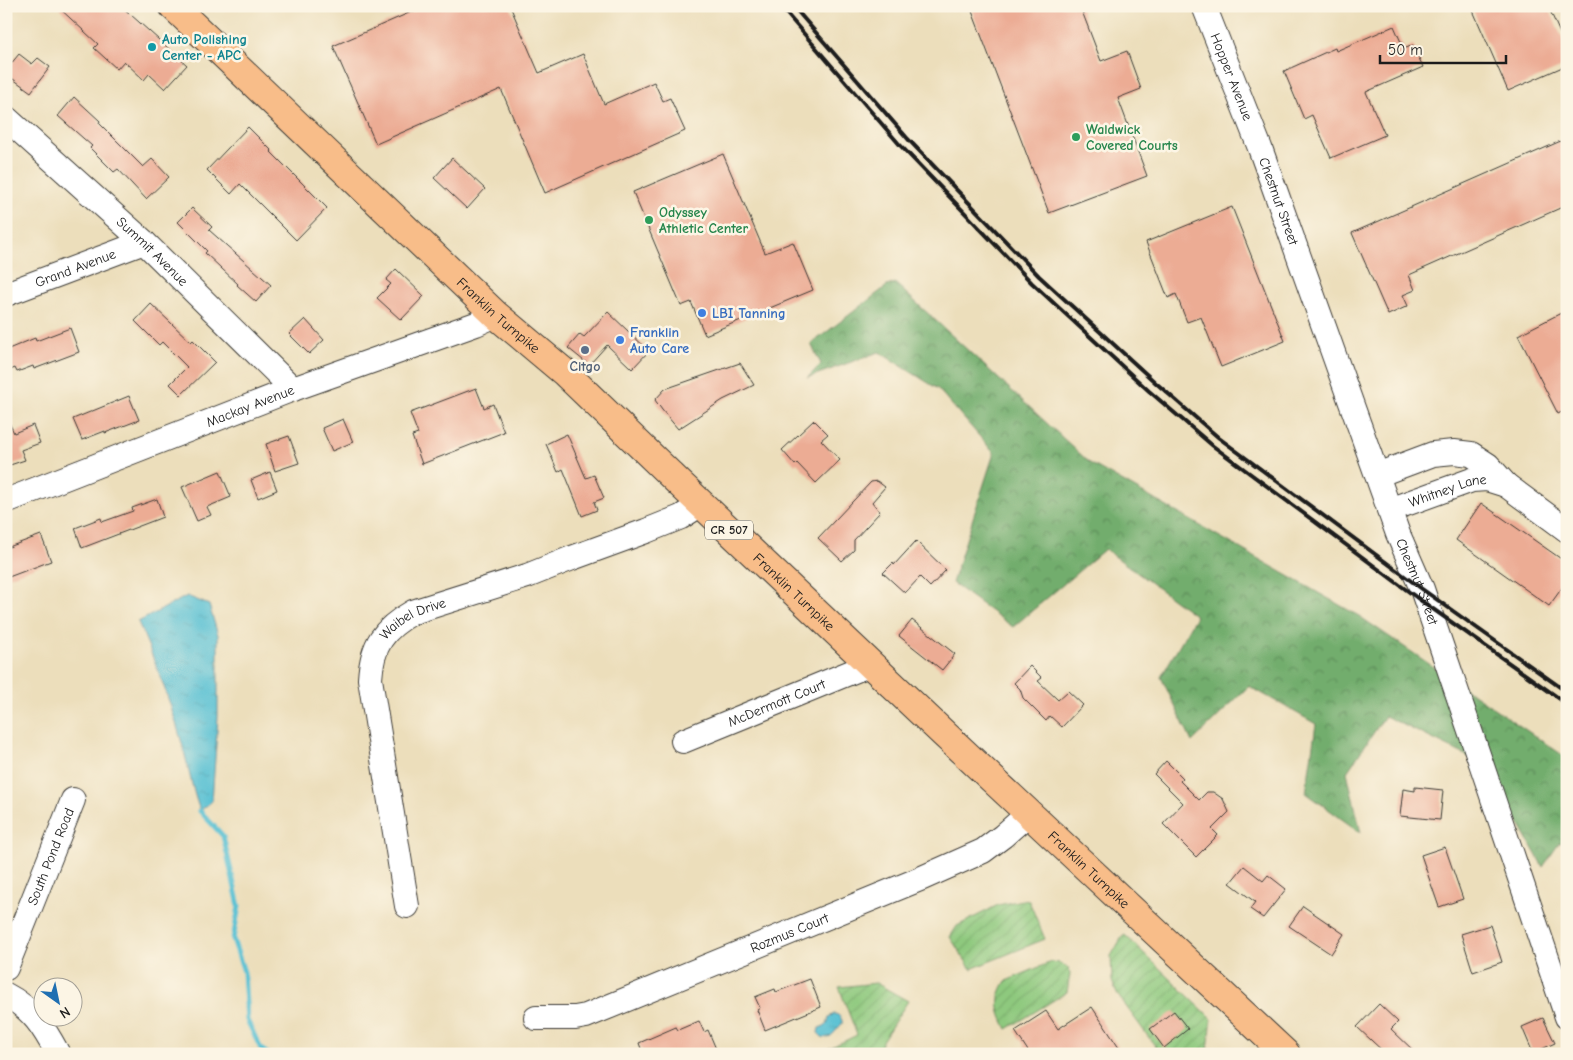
<svg xmlns="http://www.w3.org/2000/svg" width="1573" height="1060" viewBox="0 0 1573 1060" font-family="'Comic Neue',sans-serif">
<style>
.forest{fill:url(#forest-crowns);stroke:#476444}
.garden{fill:url(#garden-furrows);stroke:#55724d}
.water{fill:url(#water-ripples);stroke:#3a6e78}
.lines{fill:none;stroke-linecap:round;stroke-linejoin:round}
.stream{stroke:#57c0d3;stroke-width:5}
.building{fill:#ecac94}
.minor-casing{stroke:#3b3934;stroke-width:26}
.major-casing{stroke:#3b3934;stroke-width:30}
.minor{stroke:#fff;stroke-width:24}
.major{stroke:#f8bd89;stroke-width:28}
.rail{stroke:#1c1c1c;stroke-width:4}
.culture-dot{fill:#0f9aa8;stroke:#fcf5e5;stroke-width:2}
.leisure-dot{fill:#2e9e5b;stroke:#fcf5e5;stroke-width:2}
.shop-dot{fill:#3f7fe0;stroke:#fcf5e5;stroke-width:2}
.service-dot{fill:#5c6f8a;stroke:#fcf5e5;stroke-width:2}
.labels{text-anchor:middle;dominant-baseline:central;stroke-width:5;stroke-linejoin:round;paint-order:stroke}
.shield{fill:#fcf5e5;stroke:#5f5d58;stroke-width:1}
.shield-label{font-size:12px;font-weight:bold;fill:#1c1c1c}
.culture-label{font-size:14px;font-weight:bold;fill:#0d838f;stroke:#fcf5e5;text-anchor:start}
.street-label{font-size:14px;fill:#1c1c1c;stroke:#fcf5e5}
.leisure-label{font-size:14px;font-weight:bold;fill:#27864d;stroke:#fcf5e5;text-anchor:start}
.shop-label{font-size:14px;font-weight:bold;fill:#366cbe;stroke:#fcf5e5;text-anchor:start}
.service-label{font-size:14px;font-weight:bold;fill:#4e5e75;stroke:#fcf5e5}
</style>
<defs>
<pattern id="forest-crowns" width="20" height="18" patternUnits="userSpaceOnUse" patternTransform="scale(1.25)"><rect width="20" height="18" fill="#72ad6d"/><path d="M2 6a3 3 0 1 1 6 0M12 15a3 3 0 1 1 6 0" fill="none" stroke="#5d8c59"/></pattern>
<pattern id="garden-furrows" width="10" height="10" patternUnits="userSpaceOnUse" patternTransform="scale(1.25)"><rect width="10" height="10" fill="#8ec97e"/><path d="M-1 1l2-2M0 10L10 0M9 11l2-2" fill="none" stroke="#7aac6c"/></pattern>
<pattern id="water-ripples" width="26" height="14" patternUnits="userSpaceOnUse" patternTransform="scale(1.25)"><rect width="26" height="14" fill="#57c0d3"/><path d="M2 4q2-2 4 0t4 0M15 11q2-2 4 0t4 0" fill="none" stroke="#4ba4b5"/></pattern>
</defs>
<rect width="100%" height="100%" fill="#fcf5e5"/>
<filter id="ink" filterUnits="userSpaceOnUse"><feTurbulence type="fractalNoise" baseFrequency=".02" numOctaves="2"/><feDisplacementMap in="SourceGraphic" scale="10" xChannelSelector="R" yChannelSelector="G"/><feConvolveMatrix kernelMatrix="1 2 1 2 8 2 1 2 1" color-interpolation-filters="sRGB"/></filter>
<filter id="wash" filterUnits="userSpaceOnUse"><feTurbulence type="fractalNoise" baseFrequency=".0096" numOctaves="4" result="noise"/><feDisplacementMap in="SourceGraphic" scale="20" xChannelSelector="R" yChannelSelector="G"/><feGaussianBlur stdDeviation="1.12" result="paint"/><feColorMatrix in="noise" values="0 0 0 0 0 0 0 0 0 0 0 0 0 0 0 0 0 1.4 0 .05"/><feComposite in="paint" operator="in"/></filter>
<g filter="url(#wash)">
<rect width="100%" height="100%" fill="#ecdebb"/>
<!-- forest -->
<path class="forest" d="M895,283L1090,463L1359,616L1567,758V846L1560,842L1543,867L1486,765L1385,716L1347,772L1361,833L1306,793L1316,724L1249,686L1192,742L1161,677L1196,616L1105,549L1013,627L952,583L994,453L938,389L879,352L807,378L821,364L811,344L887,286Z"/>
<!-- garden -->
<g class="garden">
<path d="M1022,900L1029,901L1045,939L971,969L950,937L957,926L973,918L998,905Z"/>
<path d="M1125,935L1212,1019L1208,1049L1203,1054H1161L1117,994L1112,981L1111,956L1122,937Z"/>
<path d="M1051,962L1060,963L1068,968L1070,974L1067,992L1007,1029C998,1011 994,1000 1006,981Z"/>
<path d="M876,983L908,1001L882,1041L881,1054H817L857,1035L839,987Z"/>
</g>
<!-- water -->
<g class="water">
<path d="M187,596L209,605L218,635V716L212,801L200,811C191,786 187,759 179,733C168,695 154,658 138,622Z"/>
<path d="M834,1014C839,1014 843,1019 842,1024C835,1030 832,1040 822,1037L818,1033L819,1028L827,1025L829,1017Z"/>
</g>
<g class="lines">
<!-- stream -->
<path class="stream" d="M200,811L223,836L239,906L233,939L244,972L247,1020L261,1049L268,1054"/>
</g>
<g id="blocks">
<!-- building -->
<g class="building">
<path d="M57,6H121L187,65L165,89L149,74L144,80L124,61L117,69L94,48L98,44Z"/>
<path d="M425,6H510L539,73L583,54L604,104L654,82L663,101L670,98L685,131L545,193L501,89L376,144L333,46Z"/>
<path d="M970,6H1080L1101,61L1127,51L1141,89L1118,98L1147,176L1049,213Z"/>
<path d="M1471,6H1548L1567,49V65L1508,91Z"/>
<path d="M1394,26L1404,49L1413,45L1423,67L1366,92L1385,135L1331,158L1312,115L1304,119L1284,71L1335,48L1336,51Z"/>
<path d="M19,54L32,64L38,58L50,67L31,92L6,74V70Z"/>
<path d="M74,97L100,121L99,123L143,167L152,159L169,177L146,199L118,169L114,172L90,148L92,146L58,116Z"/>
<path d="M248,127L272,151L271,152L327,208L296,240L240,184L231,194L207,170Z"/>
<path d="M1563,140L1567,149V205L1409,275L1415,290L1403,295L1408,306L1388,315L1352,233Z"/>
<path d="M723,154L765,253L793,242L813,290L705,335L691,302L681,306L633,192Z"/>
<path d="M452,158L485,189L467,209L434,178Z"/>
<path d="M1232,207L1285,341L1221,367L1201,317L1187,322L1176,294L1168,298L1146,242Z"/>
<path d="M192,208L212,227L209,230L271,285L256,302L237,285L238,284L205,253L207,251L178,222Z"/>
<path d="M396,269L424,296L401,320L377,298L391,284L386,280Z"/>
<path d="M151,304L191,342L193,340L215,362L181,395L170,384L187,367L162,342L159,345L135,321Z"/>
<path d="M1567,310V409L1558,414L1518,335Z"/>
<path d="M608,312L649,351L632,369L607,345L589,365L568,348L580,334L584,337Z"/>
<path d="M305,319L324,340L309,354L289,334Z"/>
<path d="M70,328L79,352L34,369L33,366L17,372L15,368L6,372V350L35,338L36,341Z"/>
<path d="M740,363L754,385L723,400L678,429L662,410L655,400L665,389Z"/>
<path d="M476,388L484,408L493,404L504,432L422,464L412,436L418,434L410,413Z"/>
<path d="M129,396L139,420L105,433V431L82,440L73,419Z"/>
<path d="M6,416L14,433L33,425L40,443L21,450L25,460L10,465L6,456Z"/>
<path d="M343,419L353,442L332,451L322,428Z"/>
<path d="M814,420L828,434L821,440L840,460L816,483L797,463L795,465L782,450Z"/>
<path d="M567,434L586,478L594,475L604,498L594,502L597,510L582,516L563,469L558,472L546,444Z"/>
<path d="M289,436L299,463L275,471L266,444Z"/>
<path d="M220,471L231,497L207,507L211,515L197,521L182,487Z"/>
<path d="M270,472L277,490L258,498L251,480Z"/>
<path d="M877,481L885,487L872,502L880,512L854,540V550L842,561L818,538L871,482Z"/>
<path d="M157,499L163,517L82,548L75,528L101,518L102,522L133,511L132,508Z"/>
<path d="M1481,503L1567,563V581L1549,606L1456,540Z"/>
<path d="M41,535L51,561L6,578V548Z"/>
<path d="M916,541L946,570L930,587L920,577L905,593L883,573L893,563L894,565Z"/>
<path d="M912,620L955,654L942,670L899,636Z"/>
<path d="M1030,666L1042,678L1038,681L1058,700L1068,691L1083,705L1062,727L1050,716L1046,721L1023,698L1020,689L1014,683Z"/>
<path d="M1166,761L1183,778L1180,781L1199,800L1207,792H1213L1223,799L1229,812L1212,829L1218,835L1196,857L1163,824L1183,803L1154,774Z"/>
<path d="M1415,787L1443,790L1440,820L1400,816L1403,789L1415,791Z"/>
<path d="M1445,847L1463,899L1439,907L1421,855Z"/>
<path d="M1244,866L1263,881L1268,875L1286,889L1263,918L1250,909L1255,902L1230,883Z"/>
<path d="M1303,906L1344,934L1331,954L1289,926Z"/>
<path d="M1490,925L1502,962L1473,972L1461,934Z"/>
<path d="M810,979L821,1007L765,1030L757,1010L760,1008L755,997L775,989L776,992Z"/>
<path d="M1379,1004L1398,1022L1391,1029L1417,1054H1386L1357,1027Z"/>
<path d="M1092,1007L1123,1054H1030L1015,1031L1046,1011L1058,1029Z"/>
<path d="M1174,1011L1188,1029L1164,1048L1150,1029Z"/>
<path d="M1543,1018L1555,1043L1533,1053L1522,1027Z"/>
<path d="M699,1021L704,1032L708,1030L716,1049L705,1054H643L639,1043L676,1027L678,1030Z"/>
</g>
</g>
</g>
<g filter="url(#ink)">
<use href="#blocks" fill-opacity="0" stroke="#3b3934" stroke-width="1"/>
<g class="lines">
<!-- minor casing -->
<g class="minor-casing">
<g id="minor">
<path id="s1" d="M1204,6L1260,148L1398,534L1422,589L1567,1017"/>
<path id="s2" d="M6,118L144,242L293,389"/>
<path id="s3" d="M6,294L144,242"/>
<path d="M1377,475L1433,454L1454,452L1471,454L1488,465L1506,485L1567,530"/>
<path id="s4" d="M6,501L293,389L476,324L496,315"/>
<path id="s5" d="M1389,510L1472,480L1487,479L1506,485"/>
<path id="s6" d="M683,741L871,664"/>
<path id="s7" d="M407,906L370,679C372,645 383,629 413,612L527,576L572,558L646,531L681,517L701,504"/>
<path id="s8" d="M6,968L73,800"/>
<path d="M6,995C33,1009 44,1028 58,1054"/>
<path id="s9" d="M536,1018H575L586,1016L920,879L983,851L1003,836L1029,813"/>
</g>
</g>
<!-- major casing -->
<g class="major-casing">
<g id="major">
<path id="s10" d="M173,6L496,315L564,372L675,479L943,733L1286,1054"/>
</g>
</g>
<!-- minor -->
<use href="#minor" class="minor"/>
<!-- major -->
<use href="#major" class="major"/>
<!-- rail -->
<g class="rail">
<path d="M780,6L900,145L1032,283L1149,391L1213,446L1416,597L1567,704"/>
<path d="M793,6L908,139L1039,276L1156,383L1219,438L1422,589L1567,692"/>
</g>
</g>
</g>
<!-- markers -->
<circle class="culture-dot" cx="152" cy="47" r="5"/>
<g class="leisure-dot">
<circle cx="1076" cy="137" r="5"/>
<circle cx="649" cy="220" r="5"/>
</g>
<g class="shop-dot">
<circle cx="702" cy="313" r="5"/>
<circle cx="620" cy="340" r="5"/>
</g>
<circle class="service-dot" cx="585" cy="350" r="5"/>
<g class="labels">
<!-- shield labels -->
<rect class="shield" x="705" y="520.5" width="48" height="19" rx="4"/>
<g class="shield-label">
<text x="729" y="530">CR 507</text>
</g>
<!-- culture labels -->
<g class="culture-label">
<text x="162" y="39">Auto Polishing<tspan x="162" dy="16">Center - APC</tspan></text>
</g>
<!-- street labels -->
<g class="street-label">
<text stroke="none"><textPath href="#s1" startOffset="76">Hopper Avenue</textPath></text>
<text stroke="none"><textPath href="#s1" startOffset="209">Chestnut Street</textPath></text>
<text stroke="none"><textPath href="#s2" startOffset="198">Summit Avenue</textPath></text>
<text stroke="none"><textPath href="#s3" startOffset="74">Grand Avenue</textPath></text>
<text stroke="none"><textPath href="#s10" startOffset="449">Franklin Turnpike</textPath></text>
<text stroke="none"><textPath href="#s4" startOffset="262">Mackay Avenue</textPath></text>
<text stroke="none"><textPath href="#s5" startOffset="62">Whitney Lane</textPath></text>
<text stroke="none"><textPath href="#s1" startOffset="614">Chestnut Street</textPath></text>
<text stroke="none"><textPath href="#s10" startOffset="854">Franklin Turnpike</textPath></text>
<text stroke="none"><textPath href="#s7" startOffset="311">Waibel Drive</textPath></text>
<text stroke="none"><textPath href="#s6" startOffset="101">McDermott Court</textPath></text>
<text stroke="none"><textPath href="#s8" startOffset="120">South Pond Road</textPath></text>
<text stroke="none"><textPath href="#s10" startOffset="1259">Franklin Turnpike</textPath></text>
<text stroke="none"><textPath href="#s9" startOffset="270">Rozmus Court</textPath></text>
</g>
<!-- leisure labels -->
<g class="leisure-label">
<text x="1086" y="129">Waldwick<tspan x="1086" dy="16">Covered Courts</tspan></text>
<text x="659" y="212">Odyssey<tspan x="659" dy="16">Athletic Center</tspan></text>
</g>
<!-- shop labels -->
<g class="shop-label">
<text x="712" y="313">LBI Tanning</text>
<text x="630" y="332">Franklin<tspan x="630" dy="16">Auto Care</tspan></text>
</g>
<!-- service labels -->
<g class="service-label">
<text x="585" y="366">Citgo</text>
</g>
</g>
<!-- margin -->
<rect width="1573" height="1060" fill="none" stroke="#fcf5e5" stroke-width="25"/>
<!-- north arrow -->
<g transform="translate(58 1002) rotate(147)"><circle r="24" fill="#fcf5e5" stroke="#a29e95"/>
<path d="M0-4L9 19L0 12L-9 19Z" fill="#1f6fb2"/>
<text y="-8" font-size="14" font-weight="bold" text-anchor="middle" fill="#1c1c1c">N</text>
</g>
<!-- scale -->
<path d="M1380 55v8h126v-8" fill="none" stroke="#1c1c1c" stroke-width="2.5"/>
<text x="1388" y="55" font-size="15" fill="#1c1c1c" stroke="#fcf5e5" stroke-width="4" paint-order="stroke">50 m</text>
</svg>
